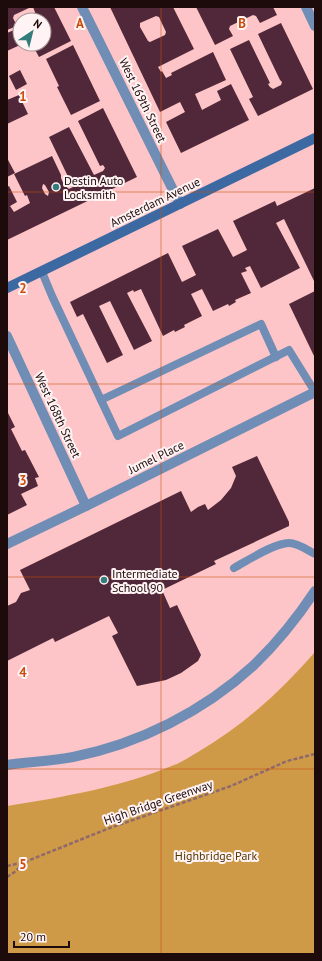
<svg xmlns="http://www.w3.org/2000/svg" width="322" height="961" font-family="'PT Sans',sans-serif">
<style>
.green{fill:#cf9a47}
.building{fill:#512839;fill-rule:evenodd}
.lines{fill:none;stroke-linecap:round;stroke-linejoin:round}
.path{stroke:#8f696b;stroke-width:2.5;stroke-dasharray:4 2;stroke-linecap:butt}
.lane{stroke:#708db5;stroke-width:8}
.street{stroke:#708db5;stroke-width:10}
.secondary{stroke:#3d69a2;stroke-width:10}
.grid{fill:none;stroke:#ca4d0c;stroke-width:1;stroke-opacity:0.55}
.poi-dot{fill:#337d7d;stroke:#fff3f3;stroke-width:1.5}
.labels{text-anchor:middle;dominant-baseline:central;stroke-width:4;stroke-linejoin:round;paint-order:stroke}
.street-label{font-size:12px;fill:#1d0b0c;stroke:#fff3f3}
.poi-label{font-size:12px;fill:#1d0b0c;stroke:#fff3f3;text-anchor:start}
.park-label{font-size:12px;fill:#533704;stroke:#fff3f3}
.grid-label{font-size:13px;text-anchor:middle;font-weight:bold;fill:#ca4d0c;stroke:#fff3f3;stroke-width:4;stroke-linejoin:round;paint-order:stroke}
</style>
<rect width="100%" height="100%" fill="#fdc5c7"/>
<path class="green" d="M 315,652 L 315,954 L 7,954 L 7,806 C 64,797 121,787 174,765 C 183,762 190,756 198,752 C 243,726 281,691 315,652 Z"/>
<g class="building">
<polygon points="7,7 31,7 14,15 13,18 17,26 7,30"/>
<polygon points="33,7 54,7 71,41 39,57 32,44 44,44 44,36 46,36 44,33 44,20 38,20"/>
<path d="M 110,7 L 173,7 L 194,49 L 158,67 L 161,72 L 162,71 L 166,78 L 172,75 L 171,73 L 213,52 L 226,80 L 195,94 L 202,110 L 221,100 L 217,91 L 231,84 L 249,120 L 181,153 L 166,122 L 185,112 L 180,102 L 160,112 ZM 156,16 L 159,17 L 166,32 L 165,35 L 150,42 L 148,41 L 140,27 L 140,23 Z"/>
<polygon points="196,7 273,7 277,15 260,23 256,16 253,15 230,26 229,29 233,36 215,45"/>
<polygon points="281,23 313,89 258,116 249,99 253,97 230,49 249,40 270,83 268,84 270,87 273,89 281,85 282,82 280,80 258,34"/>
<polygon points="20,24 20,45 7,51 7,33 14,30"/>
<polygon points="73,45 100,101 71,115 57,87 59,86 46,59"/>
<polygon points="20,70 27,84 16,90 9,76"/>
<polygon points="19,95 28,114 7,124 7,100"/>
<path d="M 103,108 L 137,177 L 7,240 L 7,187 L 9,186 L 17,202 L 10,206 L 14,212 L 30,203 L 27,195 L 25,196 L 14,174 L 52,156 L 61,175 L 61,178 L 64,185 L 69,189 L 73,187 L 49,137 L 69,127 L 94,175 L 103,171 L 105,168 L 103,165 L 100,166 L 78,121 ZM 43,184 L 45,185 L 49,192 L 48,196 L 45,194 L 42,188 Z"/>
<polygon points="7,158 15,173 7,177"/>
<polygon points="315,188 315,283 284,219 276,223 300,268 261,288 250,266 245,268 247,271 241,273 251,293 235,300 236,302 229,306 228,304 213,311 202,289 191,294 202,316 184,325 185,327 175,332 174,330 163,336 141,289 134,292 133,290 127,293 152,341 134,350 110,301 99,306 123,355 107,363 83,314 77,317 70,302 168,253 182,282 196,275 182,246 218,229 233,257 247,250 233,221 275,201 277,206"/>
<polygon points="315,291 315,358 289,304"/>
<polygon points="7,411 15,427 11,429 22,451 25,450 39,477 35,478 38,486 21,494 27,505 7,515"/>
<polygon points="257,456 289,522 289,526 214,561 216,564 162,590 170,608 177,605 201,655 198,661 181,673 166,680 137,686 112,636 118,633 109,616 55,642 53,638 7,661 7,606 16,602 21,593 30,590 20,570 181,491 191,512 198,507 205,504 208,510 221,500 231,488 236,476 232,467"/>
</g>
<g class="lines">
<g class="path">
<polyline points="7,866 25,862 107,829 231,786 287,761 315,754"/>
<polyline points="7,877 16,871 24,862"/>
</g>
<g class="lane">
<polyline points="42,272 52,296 118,436 289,350 315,392"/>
<polyline points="101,400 261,324 276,357"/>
<path d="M 234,568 C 247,561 274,543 289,543 C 298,543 307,550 315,554"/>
</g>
<g class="street">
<polyline points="82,7 180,204"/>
<polyline points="306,7 315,26"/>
<polyline points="7,336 86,506"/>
<polyline points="7,544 86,506 315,392"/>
<path d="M 7,765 C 29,762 52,761 73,757 C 139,744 204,711 253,666 C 276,644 297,618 315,591"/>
</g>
<polyline class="secondary" points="7,288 315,138"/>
</g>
<path class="grid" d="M 161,7 L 161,954M 7,192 L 315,192M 7,384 L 315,384M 7,577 L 315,577M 7,769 L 315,769"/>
<g class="poi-dot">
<circle cx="56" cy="187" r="4"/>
<circle cx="104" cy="580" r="4"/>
</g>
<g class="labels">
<g class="street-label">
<text transform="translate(143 100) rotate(64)">West 169th Street</text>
<text transform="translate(155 202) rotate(-26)">Amsterdam Avenue</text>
<text transform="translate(58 415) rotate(65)">West 168th Street</text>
<text transform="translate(156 457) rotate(-26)">Jumel Place</text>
<text transform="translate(158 802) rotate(-19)">High Bridge Greenway</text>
</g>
<g class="poi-label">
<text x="64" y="180">Destin Auto<tspan x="64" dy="14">Locksmith</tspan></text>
<text x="112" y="573">Intermediate<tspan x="112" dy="14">School 90</tspan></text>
</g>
<g class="park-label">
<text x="216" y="855">Highbridge Park</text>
</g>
</g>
<g class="grid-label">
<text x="80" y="28">A</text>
<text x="242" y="28">B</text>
<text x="23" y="101">1</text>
<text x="23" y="293">2</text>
<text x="23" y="485">3</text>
<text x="23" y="677">4</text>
<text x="23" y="869">5</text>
</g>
<rect width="322" height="961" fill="none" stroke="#1d0b0c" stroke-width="16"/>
<g transform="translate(32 32) rotate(35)"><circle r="19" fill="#fff3f3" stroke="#a59697"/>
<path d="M0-3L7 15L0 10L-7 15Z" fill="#337d7d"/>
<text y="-6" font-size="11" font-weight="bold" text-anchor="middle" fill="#1d0b0c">N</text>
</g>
<path d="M14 941v6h55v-6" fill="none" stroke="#1d0b0c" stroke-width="2"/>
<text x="20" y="941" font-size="12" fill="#1d0b0c" stroke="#fff3f3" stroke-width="3" paint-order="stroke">20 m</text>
</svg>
